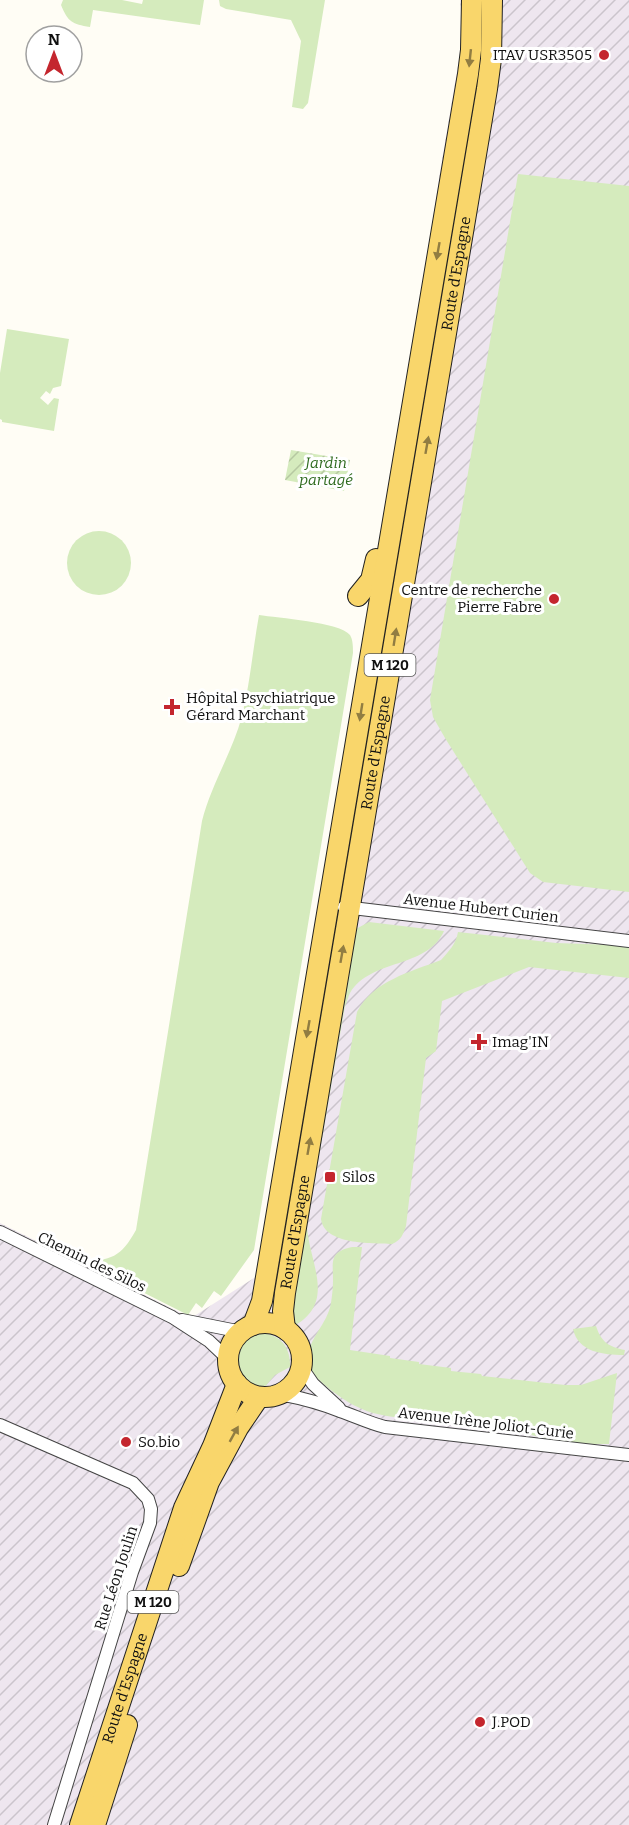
<svg xmlns="http://www.w3.org/2000/svg" width="629" height="1825" font-family="Bitter,serif">
<style>
.industrial{fill:url(#industrial-furrows)}
.grass{fill:#d5ebbd}
.garden{fill:url(#garden-furrows)}
.lines{fill:none;stroke-linecap:round;stroke-linejoin:round}
.street-casing{stroke:#444;stroke-width:14}
.primary-casing{stroke:#222;stroke-width:22}
.street{stroke:#fff;stroke-width:12}
.primary{stroke:#f9d66b;stroke-width:20}
.oneway{fill:#917d42}
.poi-dot{fill:#c4262e;stroke:#fff;stroke-width:2}
.labels{text-anchor:middle;dominant-baseline:central;stroke-width:6;stroke-linejoin:round;paint-order:stroke}
.shield{fill:#fff;stroke:#585858;stroke-width:1.5}
.shield-label{font-size:14px;font-weight:bold;fill:#111}
.poi-label{font-size:15px;fill:#111;stroke:#fff;text-anchor:start}
.street-label{font-size:15px;fill:#111;stroke:#fff}
.park-label{font-size:15px;font-style:italic;fill:#2f6b1f;stroke:#fff}
</style>
<defs>
<pattern id="industrial-furrows" width="10" height="10" patternUnits="userSpaceOnUse" patternTransform="scale(1.5)"><rect width="10" height="10" fill="#eee6ef"/><path d="M-1 1l2-2M0 10L10 0M9 11l2-2" fill="none" stroke="#cbc4cc"/></pattern>
<pattern id="garden-furrows" width="10" height="10" patternUnits="userSpaceOnUse" patternTransform="scale(1.5)"><rect width="10" height="10" fill="#d5ebbd"/><path d="M-1 1l2-2M0 10L10 0M9 11l2-2" fill="none" stroke="#b6c8a1"/></pattern>
</defs>
<rect width="100%" height="100%" fill="#fffdf5"/>
<polygon class="industrial" points="460,0 629,0 629,1825 0,1825 0,1223 191,1318 257,1276 405,411 440,172 463,36"/>
<g class="grass">
<path d="M 63,0 L 122,0 L 142,4 L 143,0 L 204,0 L 200,25 L 93,10 L 90,27 C 72,24 68,22 61,5 Z"/>
<polygon points="219,0 325,0 308,103 303,109 292,107 301,41 291,20 226,9 220,6"/>
<polygon points="518,174 629,186 629,892 543,882 530,873 445,738 433,717 430,700"/>
<polygon points="7,329 69,339 61,386 53,388 50,394 46,391 40,398 48,405 54,398 59,399 54,431 2,422 2,420 0,419 0,373"/>
<circle cx="99" cy="563" r="32"/>
<path d="M 259,615 C 277,618 340,622 350,635 C 353,640 353,647 353,653 L 254,1250 L 221,1296 L 214,1291 L 202,1308 L 196,1303 L 188,1315 L 81,1261 C 111,1261 121,1257 136,1230 L 202,821 C 211,785 232,753 242,716 C 250,684 253,648 259,615 Z"/>
<path d="M 369,922 L 444,931 C 427,969 371,958 350,993 C 348,997 347,1002 345,1006 L 307,1226 C 309,1263 337,1302 294,1326 L 290,1314 L 354,930 Z"/>
<path d="M 458,932 L 556,943 L 614,945 L 629,947 L 629,978 L 529,967 L 442,1001 L 436,1051 L 426,1058 L 406,1226 C 403,1235 401,1240 392,1244 C 372,1243 324,1245 321,1219 L 357,1012 C 373,981 410,972 441,960 C 449,951 456,944 458,932 Z"/>
<path d="M 352,1247 L 362,1247 L 350,1350 L 390,1356 L 390,1358 L 419,1362 L 419,1364 L 451,1368 L 451,1371 L 481,1374 L 482,1376 L 565,1385 L 581,1385 L 617,1373 L 609,1444 C 590,1444 572,1444 554,1440 C 536,1437 519,1431 500,1429 C 473,1425 446,1423 419,1420 C 404,1418 388,1417 373,1413 C 356,1408 340,1398 326,1386 C 319,1380 312,1375 309,1366 C 303,1342 327,1327 331,1303 C 332,1296 333,1288 333,1281 C 333,1261 329,1252 352,1247 Z"/>
<path d="M 596,1326 C 601,1342 609,1347 625,1350 L 624,1355 C 603,1355 578,1352 573,1329 Z"/>
<path d="M 258,1333 C 279,1333 291,1346 290,1367 L 275,1375 L 263,1389 C 228,1383 225,1344 258,1333 Z"/>
</g>
<polygon class="garden" points="291,450 350,460 344,491 285,480"/>
<g class="lines">
<defs>
<g id="street">
<polyline points="344,907 629,941"/>
<polyline points="0,1232 172,1317 209,1341 228,1359"/>
<polyline points="182,1320 242,1332"/>
<polyline points="302,1368 313,1384 339,1408"/>
<path d="M 280,1394 C 301,1398 321,1403 340,1411 C 355,1416 369,1423 385,1427 L 629,1455"/>
<polyline points="0,1425 133,1483 148,1499 151,1509 150,1523 132,1572 54,1825"/>
</g>
<g id="primary">
<polyline points="358,596 371,580 376,559"/>
<circle cx="265" cy="1360" r="37"/>
<polyline points="253,1325 262,1301 468,74 471,50 472,0"/>
<path id="s1" d="M 285,1329 L 283,1311 L 285,1293 L 487,89 L 491,59 L 492,0"/>
<polyline points="179,1566 209,1482 238,1428 259,1397"/>
<path id="s2" d="M 80,1825 L 184,1508 L 213,1446 L 237,1384"/>
<polyline points="95,1825 127,1725"/>
</g>
</defs>
<use href="#street" class="street-casing"/>
<use href="#primary" class="primary-casing"/>
<use href="#street" class="street"/>
<use href="#primary" class="primary"/>
</g>
<defs><path id="oneway-solid" d="M-6-.8H1V-3.2L6.5 0L1 3.2V.8H-6Z" transform="scale(1.5)"/></defs>
<g class="oneway">
<use href="#oneway-solid" transform="translate(470 58) rotate(96)"/>
<use href="#oneway-solid" transform="translate(438 251) rotate(100)"/>
<use href="#oneway-solid" transform="translate(427 445) rotate(-80)"/>
<use href="#oneway-solid" transform="translate(395 637) rotate(-81)"/>
<use href="#oneway-solid" transform="translate(361 712) rotate(99)"/>
<use href="#oneway-solid" transform="translate(342 954) rotate(-80)"/>
<use href="#oneway-solid" transform="translate(308 1029) rotate(100)"/>
<use href="#oneway-solid" transform="translate(309 1146) rotate(-80)"/>
<use href="#oneway-solid" transform="translate(234 1434) rotate(-61)"/>
</g>
<g class="poi-dot">
<circle cx="604" cy="55" r="6"/>
<circle cx="554" cy="599" r="6"/>
<path d="M169 698h6v6h6v6h-6v6h-6v-6h-6v-6h6z"/>
<path d="M476 1033h6v6h6v6h-6v6h-6v-6h-6v-6h6z"/>
<rect x="324" y="1171" width="12" height="12" rx="3"/>
<circle cx="126" cy="1442" r="6"/>
<circle cx="480" cy="1722" r="6"/>
</g>
<g class="labels">
<g class="shield">
<rect x="364.5" y="654" width="51" height="22" rx="4.5"/>
<rect x="127.5" y="1591" width="51" height="22" rx="4.5"/>
</g>
<g class="shield-label">
<text x="390" y="665">M 120</text>
<text x="153" y="1602">M 120</text>
</g>
<g class="poi-label">
<text x="592" y="55" text-anchor="end">ITAV USR3505</text>
<text x="542" y="590" text-anchor="end">Centre de recherche<tspan x="542" dy="17">Pierre Fabre</tspan></text>
<text x="186" y="698">Hôpital Psychiatrique<tspan x="186" dy="17">Gérard Marchant</tspan></text>
<text x="492" y="1042">Imag'IN</text>
<text x="342" y="1177">Silos</text>
<text x="138" y="1442">So.bio</text>
<text x="492" y="1722">J.POD</text>
</g>
<g class="street-label">
<text stroke="none"><textPath href="#s1" startOffset="1070">Route d'Espagne</textPath></text>
<text stroke="none"><textPath href="#s1" startOffset="584">Route d'Espagne</textPath></text>
<text transform="translate(481 908) rotate(7)">Avenue Hubert Curien</text>
<text stroke="none"><textPath href="#s1" startOffset="98">Route d'Espagne</textPath></text>
<text transform="translate(92 1262) rotate(26)">Chemin des Silos</text>
<text transform="translate(486 1423) rotate(7)">Avenue Irène Joliot-Curie</text>
<text transform="translate(116 1578) rotate(-72)">Rue Léon Joulin</text>
<text stroke="none"><textPath href="#s2" startOffset="144">Route d'Espagne</textPath></text>
</g>
<g class="park-label">
<text x="326" y="463">Jardin<tspan x="326" dy="17">partagé</tspan></text>
</g>
</g>
<g transform="translate(54 54)"><circle r="28" fill="#ffffff" stroke="#a0a0a0" stroke-width="1.5"/>
<path d="M0-4.5L10 22L0 15L-10 22Z" fill="#c4262e"/>
<text y="-9" font-size="16" font-weight="bold" text-anchor="middle" fill="#111111">N</text>
</g>
</svg>
